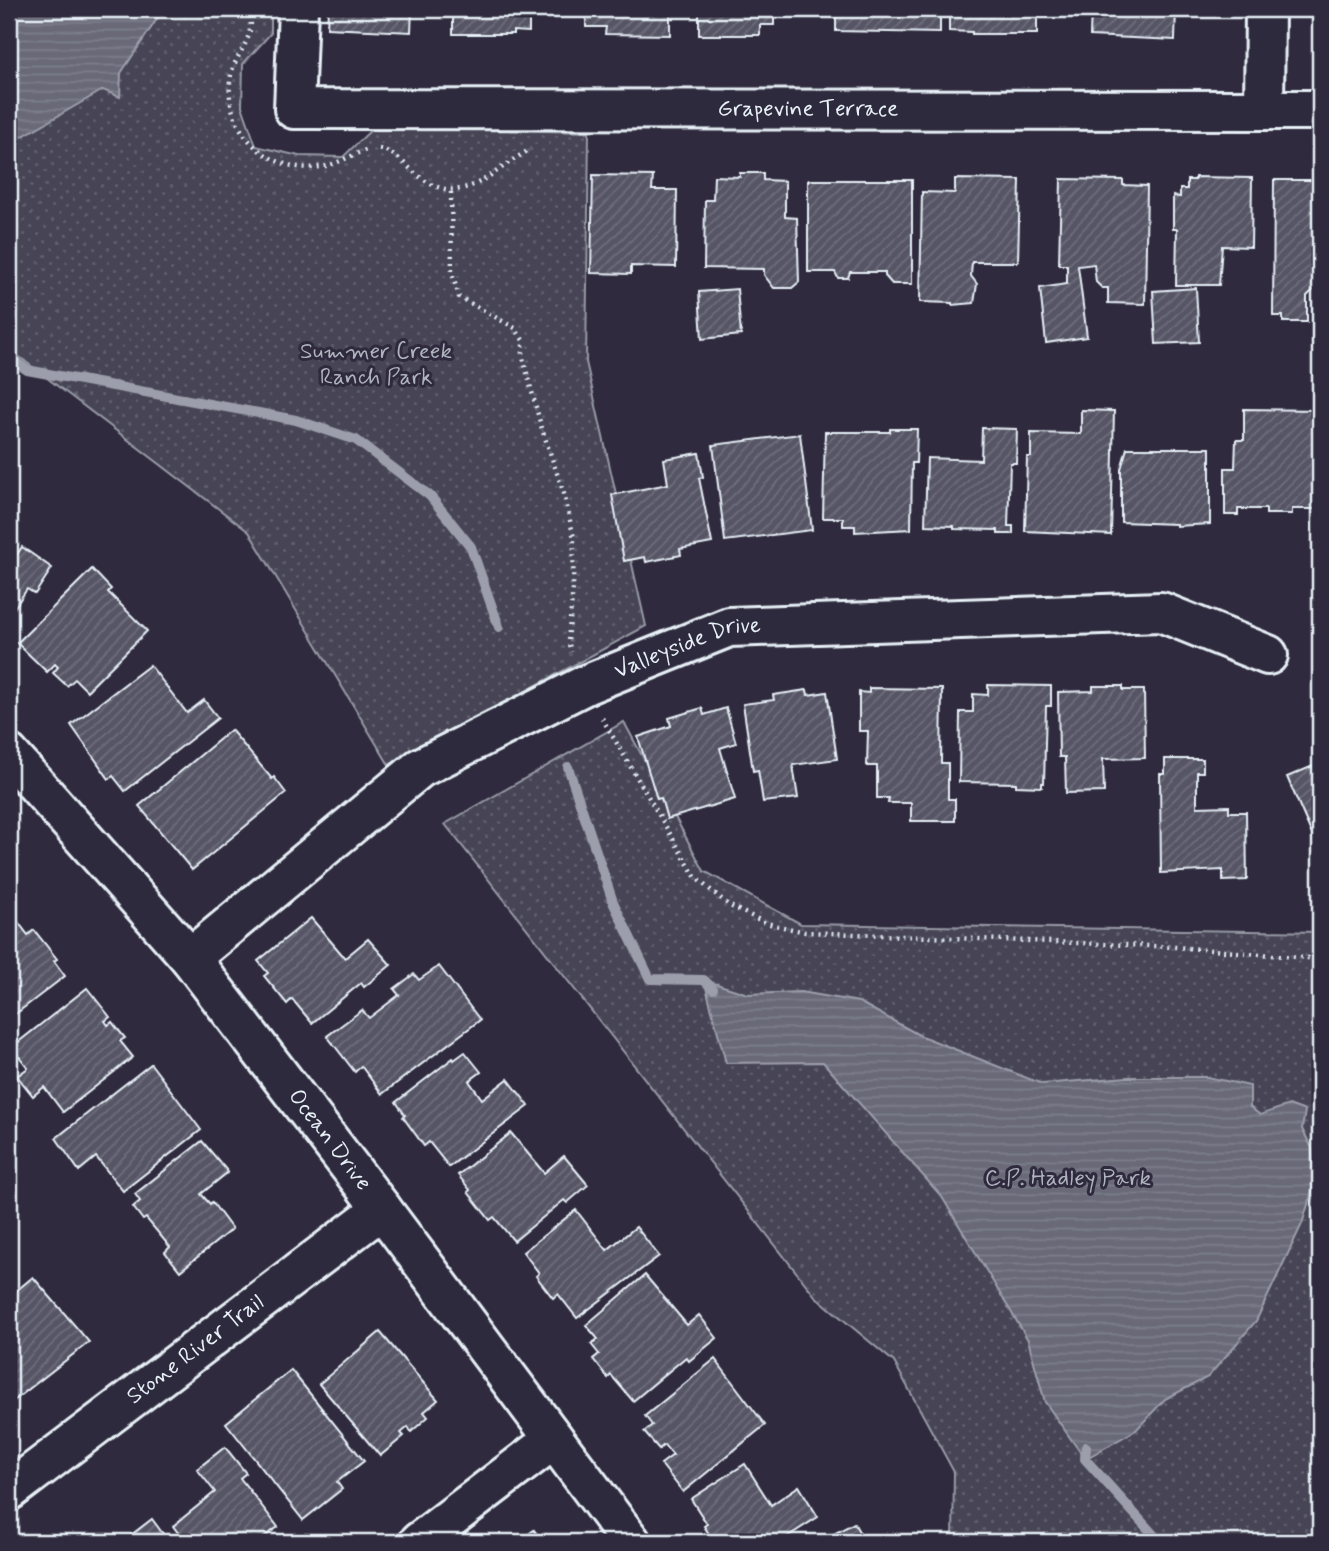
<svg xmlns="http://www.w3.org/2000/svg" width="1329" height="1551" font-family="Mynerve,sans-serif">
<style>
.green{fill:url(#green-dots);stroke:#979aa6;stroke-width:2}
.water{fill:url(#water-rules);stroke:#9c9fab;stroke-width:2}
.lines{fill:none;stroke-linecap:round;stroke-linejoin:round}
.stream{stroke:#9c9fab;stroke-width:10}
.building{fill:url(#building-hatch);stroke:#e8f1f8;stroke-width:2}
.street-casing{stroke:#e8f1f8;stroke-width:44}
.path{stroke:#e8f1f8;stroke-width:4.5;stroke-dasharray:2 5;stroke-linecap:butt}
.street{stroke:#2f2a3d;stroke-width:38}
.labels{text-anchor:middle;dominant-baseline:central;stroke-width:6;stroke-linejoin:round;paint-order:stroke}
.street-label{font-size:23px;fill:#e8f1f8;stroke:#2f2a3d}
.park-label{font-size:23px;fill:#afb4bf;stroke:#2f2a3d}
</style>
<defs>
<pattern id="green-dots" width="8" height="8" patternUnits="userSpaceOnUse" patternTransform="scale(1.75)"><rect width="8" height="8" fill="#464455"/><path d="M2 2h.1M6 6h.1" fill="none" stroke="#615f6e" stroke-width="1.8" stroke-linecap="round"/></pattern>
<pattern id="water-rules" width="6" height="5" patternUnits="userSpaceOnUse" patternTransform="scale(1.75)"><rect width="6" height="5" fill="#696978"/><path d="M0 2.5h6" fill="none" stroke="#7e7f8c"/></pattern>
<pattern id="building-hatch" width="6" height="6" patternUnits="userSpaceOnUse" patternTransform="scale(1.75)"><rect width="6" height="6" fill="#575565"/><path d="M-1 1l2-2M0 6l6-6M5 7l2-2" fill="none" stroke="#6f6e7c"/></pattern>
</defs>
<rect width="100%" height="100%" fill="#2f2a3d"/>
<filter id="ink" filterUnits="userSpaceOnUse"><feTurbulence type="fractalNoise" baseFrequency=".0143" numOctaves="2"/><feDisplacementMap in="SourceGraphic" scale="14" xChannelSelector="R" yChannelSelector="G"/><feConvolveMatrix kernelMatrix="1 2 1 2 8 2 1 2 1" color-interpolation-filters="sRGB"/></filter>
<g filter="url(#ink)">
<g class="green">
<polygon points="9,9 271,9 271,33 243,64 242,106 256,146 299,156 343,157 374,127 589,132 586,362 646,626 389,765 249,532 9,349"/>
<polygon points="624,722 704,871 801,924 1320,932 1320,1542 953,1542 954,1472 894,1362 815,1296 445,824"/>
</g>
<g class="water">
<polygon points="9,9 158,9 159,16 121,73 120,97 103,90 9,144"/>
<polygon points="704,980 748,994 801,992 859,1002 919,1035 1042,1084 1127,1077 1207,1077 1250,1086 1250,1107 1260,1115 1289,1105 1305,1111 1302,1129 1312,1148 1315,1182 1302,1224 1256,1321 1208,1377 1165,1399 1136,1430 1085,1459 1045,1402 1028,1340 942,1197 823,1062 726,1063"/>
</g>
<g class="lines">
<g class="stream">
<polyline points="9,357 27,370 296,420 356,440 430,496 471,547 499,627"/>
<polyline points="568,767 613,902 650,979 704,980 713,989"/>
<polyline points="1086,1447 1085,1459 1160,1542"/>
</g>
</g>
<g class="building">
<polygon points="328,9 412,9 411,32 327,28"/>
<polygon points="453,9 536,9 536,14 529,14 529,32 513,31 513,34 453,34"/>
<polygon points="586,9 670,9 670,35 605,34 606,27 586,27"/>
<polygon points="699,9 782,9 782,16 774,16 774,25 760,25 760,35 699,35"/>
<polygon points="836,9 940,9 940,33 836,31"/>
<polygon points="949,9 1037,9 1037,34 972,34 972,32 949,31"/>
<polygon points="1091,9 1176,9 1175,40 1090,36"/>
<polygon points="740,173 763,173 763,180 785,181 785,217 797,218 799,282 792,288 774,288 764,275 764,269 704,268 705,200 713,200 714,176 740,177"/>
<polygon points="593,175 653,176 652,190 677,190 676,267 631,266 631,274 591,273"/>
<polygon points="1195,177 1252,178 1251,247 1222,246 1219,285 1176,285 1177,229 1173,229 1173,196 1180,197 1180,189 1187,189 1187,180 1195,180"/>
<polygon points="955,179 1020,180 1018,262 972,262 971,276 977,284 974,303 952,305 952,303 920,302 922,192 955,193"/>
<polygon points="1061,179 1123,180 1123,185 1147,186 1145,304 1108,303 1108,288 1102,288 1096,282 1094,264 1078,266 1087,337 1046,343 1040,288 1067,284 1067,265 1059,265"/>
<polygon points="808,180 912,180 912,284 892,284 885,276 885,272 850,272 848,278 838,278 835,272 808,272"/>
<polygon points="1274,180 1320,180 1320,284 1307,296 1307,322 1283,322 1283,316 1273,316"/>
<polygon points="1196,288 1199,342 1156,344 1153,291"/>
<polygon points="737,289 741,335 702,339 699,292"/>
<polygon points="1244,409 1320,410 1320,509 1292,509 1292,514 1266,514 1266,509 1238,509 1238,515 1225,515 1225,468 1235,468 1236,440 1244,440"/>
<polygon points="1081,410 1114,411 1111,535 1025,531 1027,457 1031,457 1031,433 1081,434"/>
<polygon points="982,428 1017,429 1016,463 1010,463 1008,526 1013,526 1013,534 998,534 998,530 954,529 954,526 925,525 927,458 981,460"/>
<polygon points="890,429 917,429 916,463 912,463 911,529 855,532 855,526 843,526 843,518 823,518 825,432 890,432"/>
<polygon points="800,434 812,530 725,541 713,445"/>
<polygon points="1127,448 1210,448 1210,524 1176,526 1176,524 1121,522 1121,469"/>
<polygon points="699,453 703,477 699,478 712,543 680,549 681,555 646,562 645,557 624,561 612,495 668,484 664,459"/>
<polygon points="22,547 52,568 35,594 27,589 9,616 9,566"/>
<polygon points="92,569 111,589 108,592 147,631 87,691 75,679 67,686 53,673 58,667 55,664 47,672 17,643"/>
<polygon points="150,665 187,713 204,700 218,718 125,791 113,776 109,779 71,725"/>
<polygon points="988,685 1051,686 1051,706 1046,706 1044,783 1042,783 1042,787 1016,786 1016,783 959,782 960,712 973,712 973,694 988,695"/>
<polygon points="1093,686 1123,686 1123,690 1144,690 1145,758 1103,759 1104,792 1066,793 1065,757 1059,757 1058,692 1093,691"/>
<polygon points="869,688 942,689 941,763 948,763 948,799 955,799 955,821 911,821 911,803 888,803 889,798 877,798 877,766 867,766 868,731 859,731 859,692 869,693"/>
<polygon points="807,690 808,695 827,692 837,759 793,765 798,798 763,802 758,770 753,771 743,704 774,700 773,695"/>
<polygon points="702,708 704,715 726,708 736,743 720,748 735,799 667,819 661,798 657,799 638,737 671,726 669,718"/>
<polygon points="231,730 272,779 274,777 286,793 192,870 139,806"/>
<polygon points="1165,759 1203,759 1203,772 1197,772 1197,807 1229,806 1229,812 1246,812 1247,880 1223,881 1223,870 1161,873 1160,774 1165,774"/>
<polygon points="1320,763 1320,853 1287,777"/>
<polygon points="9,886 16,894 9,900"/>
<polygon points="9,910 28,935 34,930 57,959 54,961 65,976 13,1016 9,1012"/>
<polygon points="311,918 345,958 368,939 391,965 364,987 361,983 312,1023 292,999 287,1004 264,976 268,973 258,961"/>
<polygon points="439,966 480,1020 382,1094 361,1066 355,1072 327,1036 362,1010 369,1018 399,995 394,989 414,974 419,980"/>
<polygon points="87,988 110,1017 105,1021 108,1025 112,1022 125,1038 120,1041 133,1057 63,1112 44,1087 33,1096 17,1076 28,1068 12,1047"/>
<polygon points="465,1052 481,1072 469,1081 482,1099 508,1079 529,1106 449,1167 429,1142 424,1146 403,1117 405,1115 396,1102 453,1058 454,1060"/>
<polygon points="151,1064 201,1130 123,1191 96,1157 79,1171 56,1138"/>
<polygon points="511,1133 544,1173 564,1156 588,1185 567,1203 564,1200 514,1241 494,1217 490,1220 468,1192 470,1190 458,1175"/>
<polygon points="202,1141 228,1172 201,1194 210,1204 212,1202 232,1229 180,1271 165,1252 170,1247 146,1218 143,1220 133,1207 140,1201 135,1194"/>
<polygon points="576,1210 607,1250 636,1227 659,1256 577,1318 558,1294 553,1298 536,1276 539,1273 523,1252"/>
<polygon points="645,1275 687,1325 699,1315 717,1338 689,1361 686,1357 633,1401 611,1375 608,1378 593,1359 599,1354 591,1344 598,1339 586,1325"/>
<polygon points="33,1277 89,1342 11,1403 9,1400 9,1297"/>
<polygon points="380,1332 438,1400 424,1412 428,1417 411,1432 408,1427 401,1433 404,1436 380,1456 319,1384"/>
<polygon points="715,1359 765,1425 683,1492 661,1464 673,1455 664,1445 659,1449 644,1432 652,1425 645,1416"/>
<polygon points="291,1370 364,1461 337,1482 342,1489 303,1520 226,1423"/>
<polygon points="225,1447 246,1473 240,1478 278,1527 257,1542 185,1542 173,1526 215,1492 197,1469"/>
<polygon points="745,1464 771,1505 799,1486 818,1517 779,1542 714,1542 704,1526 707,1524 691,1499"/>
<polygon points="152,1519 169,1542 122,1542"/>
<polygon points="854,1523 865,1542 819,1542"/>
<polygon points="534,1530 543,1542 518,1542"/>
</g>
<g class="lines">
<defs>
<g id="street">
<path id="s1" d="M 298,9 L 294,109 L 1320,110"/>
<polyline points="1264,109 1265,9"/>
<path id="s2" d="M 9,754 L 190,958 L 382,1209 L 631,1542"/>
<path id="s3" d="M 190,958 L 420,768 L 585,685 L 729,627 L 1161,612 L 1268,655"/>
<path id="s4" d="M 9,1491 L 382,1209"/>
<polyline points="419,1542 554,1439"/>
</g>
</defs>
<use href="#street" class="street-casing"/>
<g class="path">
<path d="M 249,9 C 250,15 252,24 250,30 C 247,46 234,59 231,75 C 221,128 267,174 320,167 C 338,165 353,153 370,149"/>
<path d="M 379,149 C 393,151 405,164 415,173 C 461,213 490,171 531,149"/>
<polyline points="451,192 452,273 459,297 515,328 523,340 523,358 541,426 564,494 574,538 573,588 568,641 571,652"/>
<polyline points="602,718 696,878 730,906 766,923 805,932 1176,947 1320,959"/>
<polyline points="987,1542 995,1538 1011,1539 1014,1542"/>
</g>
<use href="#street" class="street"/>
</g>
</g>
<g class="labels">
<g class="street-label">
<text stroke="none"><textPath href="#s1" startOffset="614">Grapevine Terrace</textPath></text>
<text stroke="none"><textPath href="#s3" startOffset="593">Valleyside Drive</textPath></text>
<text stroke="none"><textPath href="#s2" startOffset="502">Ocean Drive</textPath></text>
<text stroke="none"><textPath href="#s4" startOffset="234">Stone River Trail</textPath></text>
</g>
<g class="park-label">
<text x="376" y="352">Summer Creek<tspan x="376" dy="26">Ranch Park</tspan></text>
<text x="1068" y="1179">C.P. Hadley Park</text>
</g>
</g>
<rect width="1329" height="1551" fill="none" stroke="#2f2a3d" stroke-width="35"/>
<rect x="18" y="18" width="1294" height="1516" fill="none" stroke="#e8f1f8" stroke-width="2.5" filter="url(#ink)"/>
</svg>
